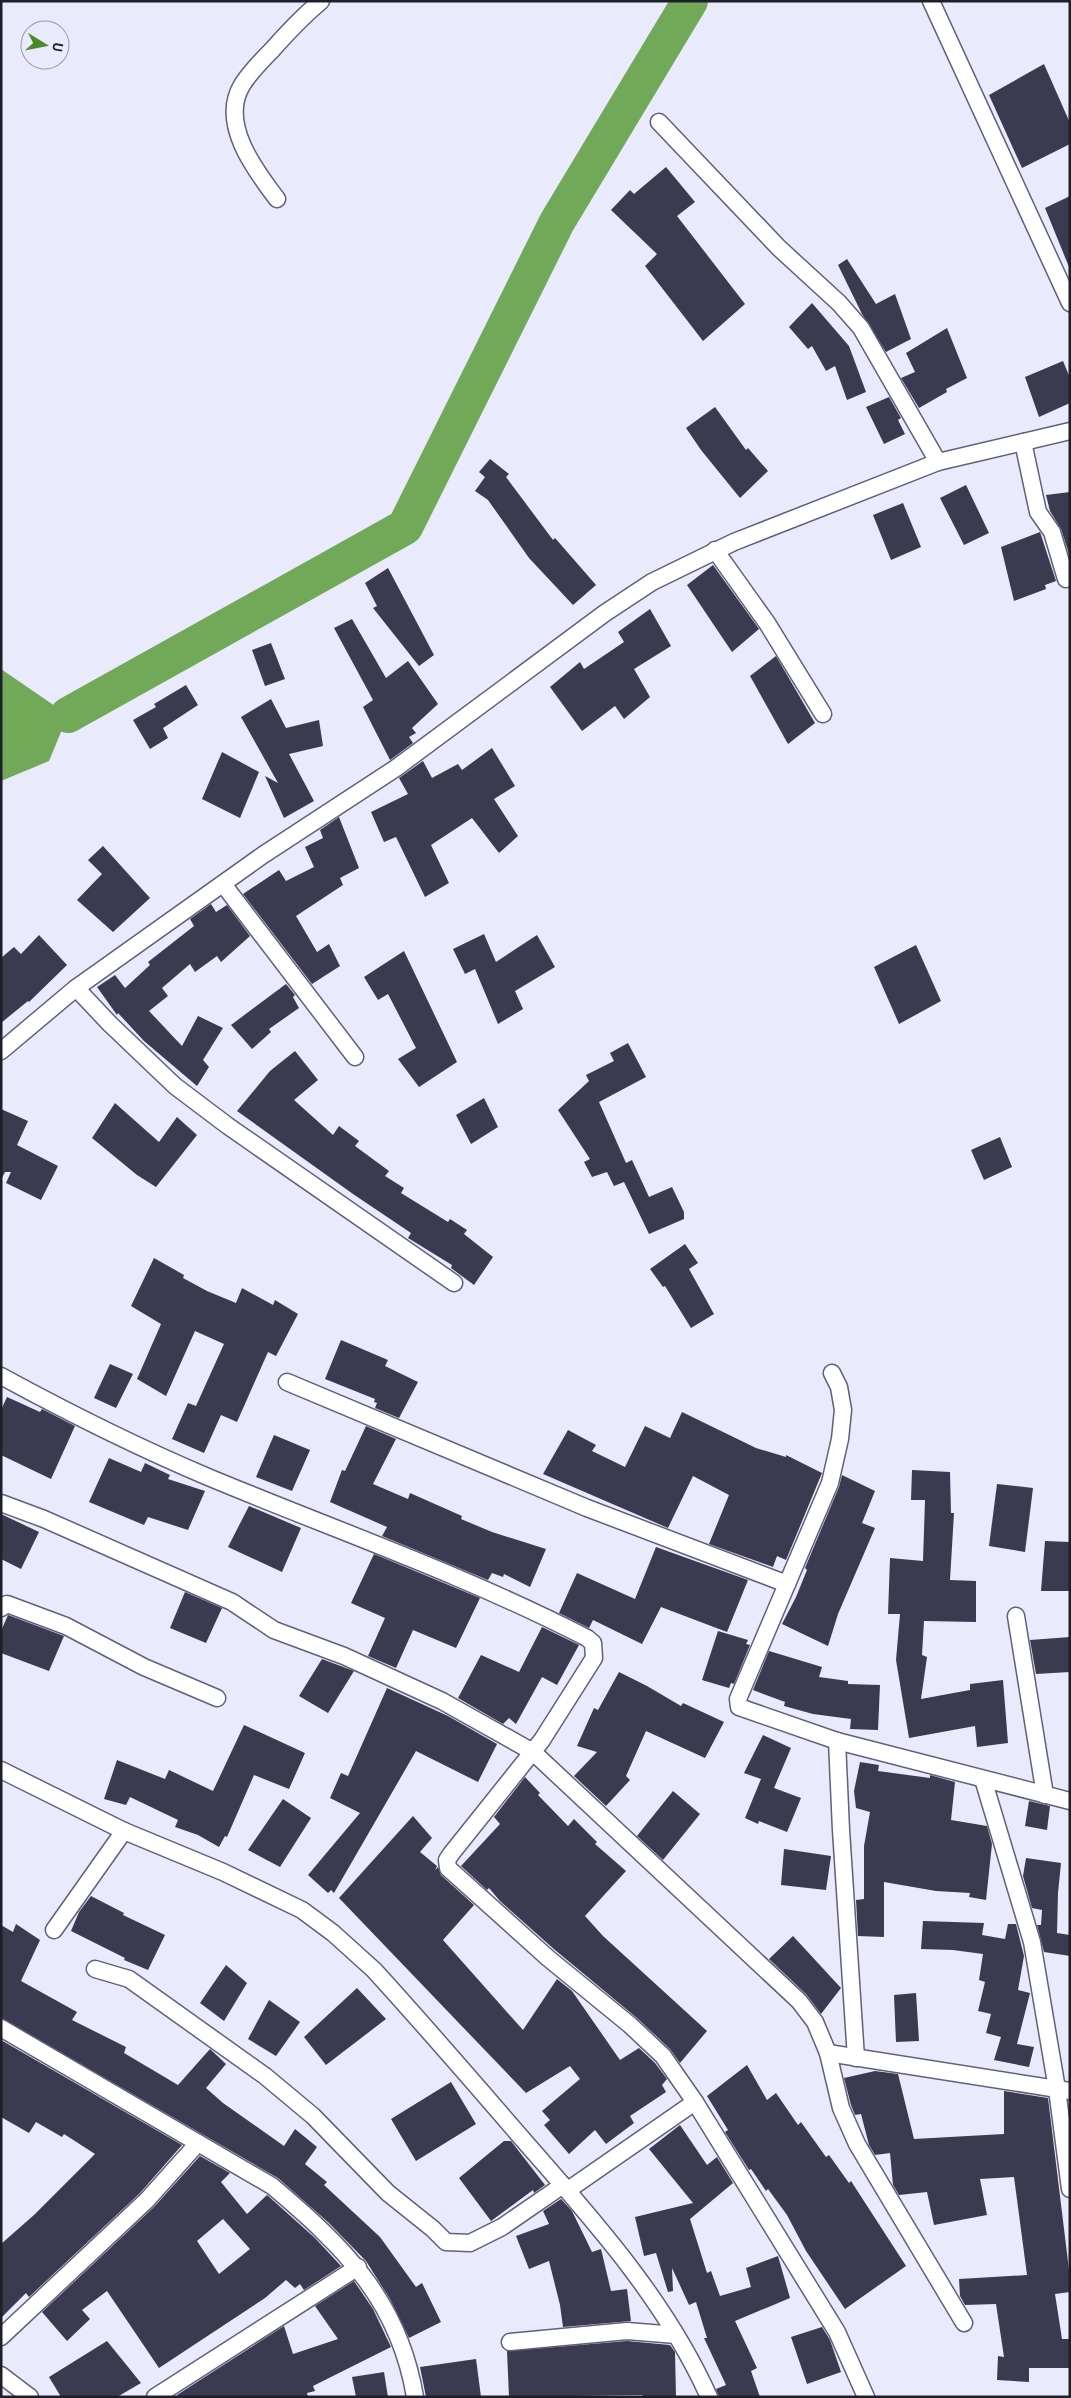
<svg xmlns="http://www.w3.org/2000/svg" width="1071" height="2398" font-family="'PT Sans',sans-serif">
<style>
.water{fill:#72a959}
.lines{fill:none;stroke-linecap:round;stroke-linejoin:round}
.river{stroke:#72a959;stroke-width:36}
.building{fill:#3a3a51;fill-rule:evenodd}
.minor-casing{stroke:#61607a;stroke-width:19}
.minor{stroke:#fff;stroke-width:16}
</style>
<rect width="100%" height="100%" fill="#e9eafb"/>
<polygon class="water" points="1,669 68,715 49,761 1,781"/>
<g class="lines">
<polyline class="river" points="68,715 405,527 557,222 690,1"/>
</g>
<g class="building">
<polygon points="1044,64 1070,123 1070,144 1022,168 989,95"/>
<polygon points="666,167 695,202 677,216 745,304 703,341 645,266 657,254 611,210 630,190 634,194"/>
<polygon points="1070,196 1070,267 1069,267 1045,208"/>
<polygon points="847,259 876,304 895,294 911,339 886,352 862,314 838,265"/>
<polygon points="812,303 849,346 866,392 847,400 835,366 826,371 812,346 808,349 789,327"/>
<polygon points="947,328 967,378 946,389 947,392 919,408 901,378 915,372 906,353"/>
<polygon points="1063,361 1070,378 1070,403 1039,417 1025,377"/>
<polygon points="889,397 901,418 898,420 905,434 884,444 866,407"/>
<polygon points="715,407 746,450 748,448 768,471 740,498 701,450 686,428"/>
<polygon points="490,459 509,474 506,477 553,540 555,538 596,585 573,605 529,558 488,500 475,491 485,477 479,472"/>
<polygon points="966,485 989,533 964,545 940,498"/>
<polygon points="1070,492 1070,557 1061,529 1050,511 1046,495"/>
<polygon points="903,503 921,547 891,560 873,515"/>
<polygon points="1040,532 1056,581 1045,585 1046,589 1014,601 1001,547"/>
<polygon points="713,565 759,629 732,652 687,585"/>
<polygon points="388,568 434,655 419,666 373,608 377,606 365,583"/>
<polygon points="650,609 671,646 634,669 650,697 624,719 615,706 582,731 550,687 580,662 584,669 624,642 618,632"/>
<polygon points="352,619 386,678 408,661 438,704 412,728 416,733 409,737 413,743 390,760 363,707 373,700 334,628"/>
<polygon points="271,643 285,679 265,686 252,650"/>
<polygon points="776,656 815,723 788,744 750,676"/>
<polygon points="186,685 198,705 163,728 168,738 150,749 133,720 156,707 154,704"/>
<polygon points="271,699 286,728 319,720 323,746 289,754 314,801 284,818 265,776 278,783 241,717"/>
<polygon points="492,748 515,786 494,799 518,836 499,853 472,818 431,845 449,883 425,897 396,837 384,842 371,812 408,794 399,778 423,761 432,778 458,764 462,770"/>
<polygon points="222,752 259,772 240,818 202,799"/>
<polygon points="339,817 359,868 340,878 343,885 296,916 317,952 329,944 340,966 312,984 243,894 279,870 286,881 314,867 305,847 323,838 320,830"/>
<polygon points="103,846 150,898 113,932 77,900 102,874 88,860"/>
<polygon points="211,904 216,912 227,905 250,936 221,962 217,956 195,972 190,964 162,988 168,996 149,1011 182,1046 198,1016 223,1028 203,1060 209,1067 197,1086 144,1041 118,1013 117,1015 97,987 115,975 125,988 150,965 148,962 194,926 190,919"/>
<polygon points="484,934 496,962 537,935 555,967 515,991 523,1009 498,1024 475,969 465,974 453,949"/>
<polygon points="39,935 67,965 29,1002 28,1001 1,1023 1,958 14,947 21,954"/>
<polygon points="916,945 941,1001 899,1024 874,967"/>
<polygon points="404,951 457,1062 419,1087 398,1059 416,1048 388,994 378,1000 364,977"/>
<polygon points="286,984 295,995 293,997 299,1008 269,1029 271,1032 252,1049 231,1025"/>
<polygon points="628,1043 646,1077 599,1102 626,1163 632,1160 649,1197 672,1187 684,1212 684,1219 649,1234 624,1182 614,1186 607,1172 592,1177 584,1162 590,1159 558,1110 589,1081 586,1075 614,1061 610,1053"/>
<polygon points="295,1051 318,1080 294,1100 333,1135 339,1126 359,1141 355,1146 389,1171 385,1176 404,1188 401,1193 448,1222 450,1219 467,1230 464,1234 493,1257 474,1285 451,1268 452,1265 408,1238 411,1233 353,1194 237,1111 270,1071"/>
<polygon points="484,1098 498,1127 471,1144 456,1115"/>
<polygon points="115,1103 159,1142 177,1117 197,1135 156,1187 137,1175 92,1138"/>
<polygon points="1,1109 28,1121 17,1145 58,1166 41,1200 6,1183 11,1172 5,1172 1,1180"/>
<polygon points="1000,1137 1012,1167 984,1180 971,1150"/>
<polygon points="685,1244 698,1263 689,1269 714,1314 691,1328 665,1286 663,1287 650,1269"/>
<polygon points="154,1258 184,1275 183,1278 207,1291 236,1303 242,1288 273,1305 275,1300 298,1314 276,1356 268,1352 237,1422 221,1415 204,1453 172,1439 188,1403 196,1406 224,1344 195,1331 166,1396 137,1379 161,1324 131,1306"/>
<polygon points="341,1340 388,1360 385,1366 418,1382 399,1418 375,1408 377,1403 374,1402 375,1399 325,1379"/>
<polygon points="110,1364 133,1374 116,1408 94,1398"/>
<polygon points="7,1397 40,1412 42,1409 75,1426 51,1479 1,1455 1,1410"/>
<polygon points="682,1412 756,1448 786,1457 786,1455 822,1473 786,1560 777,1556 773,1567 709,1544 729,1495 693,1476 668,1528 543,1474 568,1430 596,1445 592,1451 625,1467 645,1426 670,1438"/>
<polygon points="366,1426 396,1439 373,1484 408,1499 410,1493 462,1516 461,1519 492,1532 546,1549 530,1587 504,1574 503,1577 492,1573 488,1580 382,1536 387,1527 330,1502 342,1470 345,1471"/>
<polygon points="274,1435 310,1450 292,1491 256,1477"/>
<polygon points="109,1458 141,1472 145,1463 170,1475 168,1479 205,1491 188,1530 148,1517 144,1525 89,1502"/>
<polygon points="912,1470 950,1472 951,1513 954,1513 950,1580 976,1581 976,1622 924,1621 922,1655 927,1657 921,1699 970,1690 970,1684 1003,1680 1008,1743 977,1747 975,1726 909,1738 896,1660 900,1614 888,1614 890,1558 923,1561 925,1500 911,1500"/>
<polygon points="842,1475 875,1491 862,1523 875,1528 838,1614 828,1646 782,1624 796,1597 807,1570 805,1568 839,1487"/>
<polygon points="997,1484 1033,1488 1025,1552 989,1546"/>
<polygon points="249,1506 301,1528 282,1572 228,1547"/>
<polygon points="1,1514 39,1532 21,1569 1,1559"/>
<polygon points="1045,1541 1070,1542 1070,1591 1041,1591"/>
<polygon points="656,1547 748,1580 727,1632 661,1607 642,1644 593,1620 589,1628 559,1613 577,1573 635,1599"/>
<polygon points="374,1554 480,1598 456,1648 413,1630 396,1668 368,1656 385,1618 351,1603"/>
<polygon points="185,1592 222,1608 206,1643 170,1628"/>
<polygon points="8,1615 64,1636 49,1671 1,1653 1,1631"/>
<polygon points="542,1627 579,1645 557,1685 542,1677 516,1724 509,1718 503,1724 458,1698 481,1655 519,1672"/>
<polygon points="718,1631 748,1640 746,1644 750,1645 734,1684 731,1683 729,1688 702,1680"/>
<polygon points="1070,1637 1070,1672 1036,1674 1030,1640"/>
<polygon points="769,1651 822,1667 819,1677 848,1681 848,1684 880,1685 878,1730 850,1729 851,1719 813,1714 784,1706 785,1702 753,1690"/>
<polygon points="322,1659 354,1671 328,1713 299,1696"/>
<polygon points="619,1672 647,1686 681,1706 683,1703 724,1722 705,1758 646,1731 626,1776 630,1780 606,1806 574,1776 597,1752 577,1746 594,1708 598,1710"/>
<polygon points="387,1688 448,1716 497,1744 478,1782 416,1751 334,1893 331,1890 328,1893 308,1875 360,1813 330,1798 341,1773 348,1776"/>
<polygon points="244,1725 305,1753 289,1789 254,1775 227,1837 225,1836 219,1847 198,1835 175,1827 178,1820 130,1797 126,1805 104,1799 117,1760 165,1779 169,1770 213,1791"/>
<polygon points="763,1735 791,1748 774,1788 801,1798 787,1832 759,1821 758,1824 745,1818 761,1779 744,1773"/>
<polygon points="860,1762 879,1765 878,1771 930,1778 930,1775 955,1782 951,1820 987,1826 992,1844 986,1900 969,1897 970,1893 936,1891 884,1882 884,1937 858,1936 856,1900 864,1899 864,1846 870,1812 856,1808 854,1791"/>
<polygon points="525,1777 540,1793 538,1795 568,1826 574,1819 597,1842 595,1844 626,1871 585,1916 603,1936 707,2031 680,2063 670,2049 637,2018 555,1950 500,1901 489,1888 487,1890 461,1866 500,1824 494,1817"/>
<polygon points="673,1791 700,1814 663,1860 637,1836"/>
<polygon points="283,1799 311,1818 280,1867 248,1850"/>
<polygon points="1029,1801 1050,1806 1047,1830 1025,1826"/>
<polygon points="413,1816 432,1838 420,1852 437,1866 435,1870 438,1867 441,1875 474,1905 443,1940 523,2030 557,1979 572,1991 620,2060 639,2048 655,2063 667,2079 662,2085 666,2092 630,2116 634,2123 606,2144 595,2130 569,2154 544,2125 550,2120 542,2111 580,2079 570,2066 526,2093 339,1898"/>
<polygon points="784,1849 831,1856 826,1890 781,1885"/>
<polygon points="1026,1858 1061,1863 1058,1893 1057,1933 1070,1935 1070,1956 1044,1952 1037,1925 1041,1925 1042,1910 1032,1908 1023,1876"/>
<polygon points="91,1896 124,1913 123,1915 165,1935 148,1970 124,1960 125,1958 71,1931 79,1912"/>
<polygon points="923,1921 984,1923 982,1935 1005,1939 1008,1924 1016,1924 1024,1956 1018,1990 1030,1993 1017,2044 1034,2047 1029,2067 994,2060 1001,2037 986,2033 991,2014 978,2011 985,1982 979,1980 983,1954 953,1950 921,1949"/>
<polygon points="16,1924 40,1940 21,1981 77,2012 72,2020 126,2047 124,2053 178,2085 210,2049 226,2064 206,2088 223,2103 284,2146 295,2129 317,2147 305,2164 327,2182 324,2185 380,2237 416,2287 422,2283 441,2322 409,2338 390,2299 366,2261 329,2223 278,2178 1,2018 1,1925 13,1932"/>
<polygon points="793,1936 841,1988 821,2014 806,1994 769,1959"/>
<polygon points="226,1965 247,1983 224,2021 200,2003"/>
<polygon points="357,1988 386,2019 326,2065 304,2037"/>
<polygon points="916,1993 919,2041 896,2042 894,1995"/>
<polygon points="269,2000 300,2022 276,2056 248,2039"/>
<polygon points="1,2040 182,2145 140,2193 29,2297 26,2293 1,2318 1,2244 34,2215 95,2154 64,2134 62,2137 36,2122 29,2133 1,2117"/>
<polygon points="747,2065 767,2100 776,2093 798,2125 801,2122 826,2157 829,2155 849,2183 851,2181 906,2266 845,2309 806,2251 787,2215 768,2189 766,2191 751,2169 749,2170 725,2132 728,2130 707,2096"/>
<polygon points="875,2071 898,2074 914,2139 1004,2134 1004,2091 1048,2098 1070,2278 1070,2292 1055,2294 1062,2339 1070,2339 1070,2368 1029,2368 1029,2382 997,2380 998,2356 1004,2357 996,2304 965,2305 960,2296 959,2279 1027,2275 1014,2177 980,2179 987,2215 934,2225 927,2192 899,2195 893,2185 890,2153 875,2155 869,2145 861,2114 855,2115 851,2105 844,2078"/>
<polygon points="451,2082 476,2124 416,2161 391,2119"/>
<polygon points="680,2125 707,2165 717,2157 733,2183 690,2219 707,2273 711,2271 720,2296 751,2287 746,2268 778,2256 790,2298 735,2321 757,2368 751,2371 760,2397 719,2397 716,2389 726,2385 704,2338 707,2338 696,2302 689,2305 672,2268 673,2291 668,2292 656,2253 644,2256 635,2217 693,2203 649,2149"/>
<polygon points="504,2141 511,2141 545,2185 534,2193 533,2190 491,2221 459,2178"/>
<path d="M 200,2156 L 230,2173 L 221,2182 L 247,2214 L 267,2195 L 315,2238 L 341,2266 L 304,2290 L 300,2284 L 295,2288 L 286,2280 L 265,2298 L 159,2368 L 107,2291 L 82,2310 L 90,2319 L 67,2341 L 42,2312 L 154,2207 ZM 223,2219 L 250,2249 L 219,2274 L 197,2241 Z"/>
<polygon points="561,2199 572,2211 592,2252 601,2249 611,2291 627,2289 631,2321 563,2327 560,2305 549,2261 529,2269 516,2236 549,2224 543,2211"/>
<polygon points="354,2281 373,2309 391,2347 313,2386 315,2391 307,2393 308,2397 178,2397 177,2395 284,2326 293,2354 338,2339 315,2306"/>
<polygon points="822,2327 830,2340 841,2372 807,2384 791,2337"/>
<polygon points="107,2341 141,2383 117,2397 61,2397 49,2377"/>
<polygon points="627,2341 670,2345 675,2352 676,2397 643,2397 642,2395 509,2397 507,2351"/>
<polygon points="476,2359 481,2397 426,2397 420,2367"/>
<polygon points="384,2372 388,2397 356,2397 352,2377"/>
</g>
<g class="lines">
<defs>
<g id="minor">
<polyline points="931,1 1070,303"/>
<polyline points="659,122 779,248 839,303 861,328 938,462"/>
<path d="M 277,199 C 255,170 219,123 242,85 C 250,72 261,61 272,50 C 287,33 303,16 321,1"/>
<polyline points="1023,442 1038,512 1052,532 1066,579"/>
<polyline points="715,550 767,623 823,714"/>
<polyline points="223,884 355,1057"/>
<polyline points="76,988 110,1024 175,1086 228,1126 454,1283"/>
<polyline points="1,1051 76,988 263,855 396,768 605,613 652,582 734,542 938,462 1070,431"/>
<polyline points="832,1373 839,1387 843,1410 840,1439 830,1483 744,1685 738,1699 739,1707 837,1741 1070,1801"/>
<path d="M 1,1376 C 69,1413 137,1447 208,1477 C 335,1530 465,1575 587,1638 L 593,1643 L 594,1658 L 542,1740 L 451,1854 L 447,1860 L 448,1868 L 548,1958 L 630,2025 L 663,2056 L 695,2102 L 568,2190"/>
<polyline points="287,1382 587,1508 787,1584"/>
<polyline points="1,1503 44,1519 232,1602 274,1630 344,1656 442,1701 533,1752 799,2001 815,2022 828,2053"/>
<polyline points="1,1608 7,1604 66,1626 144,1667 217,1698"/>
<polyline points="1016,1616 1045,1795"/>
<polyline points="837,1741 841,1830 856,2058"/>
<path d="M 1,1770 L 124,1831 L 223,1872 L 302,1910 L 333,1933 L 374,1970 C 426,2027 476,2085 526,2143 C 595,2222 666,2301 709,2397"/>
<polyline points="983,1779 1032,1942 1057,2089 1070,2189"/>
<polyline points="54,1930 124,1831"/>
<polyline points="95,1969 129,1979 265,2076 313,2116 388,2193 433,2229 446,2242 470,2243 502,2227 563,2185"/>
<path d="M 1,2028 L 272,2186 C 343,2246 399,2300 415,2397"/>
<polyline points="695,2102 837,2332 866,2397"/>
<polyline points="964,2323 857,2144 841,2108 828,2053 1070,2091"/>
<polyline points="1,2337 147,2200 198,2143"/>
<polyline points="510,2342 627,2331 676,2335"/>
<polyline points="1,2375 30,2397"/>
<polyline points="155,2397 358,2267"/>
</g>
</defs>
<use href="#minor" class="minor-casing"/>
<use href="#minor" class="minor"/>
</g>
<rect width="1071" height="2398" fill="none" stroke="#1f1f29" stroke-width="5"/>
<g transform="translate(45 45) rotate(100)"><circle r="24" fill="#e9eafb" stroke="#9899a7"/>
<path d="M0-4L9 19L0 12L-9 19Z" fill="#4b8929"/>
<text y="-8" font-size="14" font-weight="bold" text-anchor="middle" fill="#1f1f29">U</text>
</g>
</svg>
